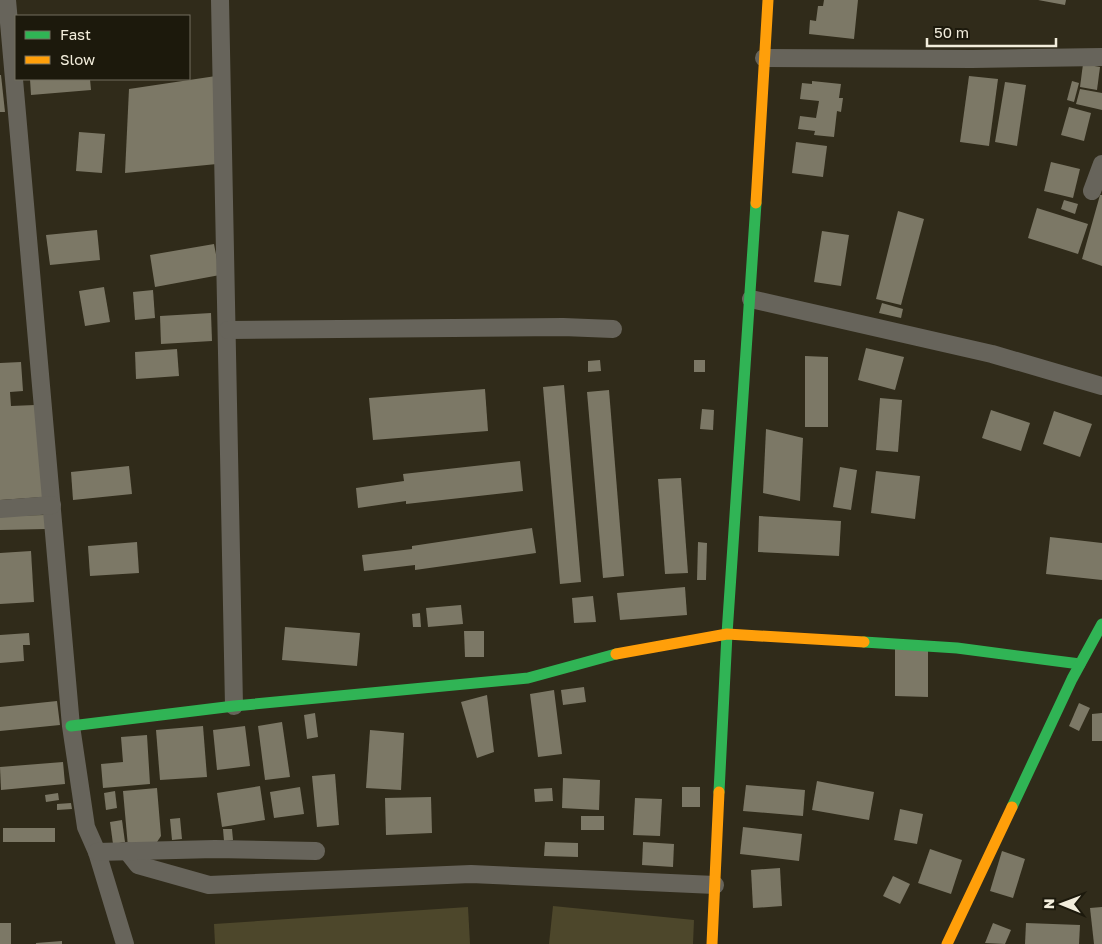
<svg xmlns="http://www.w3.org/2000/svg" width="1102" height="944" font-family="'Golos Text',sans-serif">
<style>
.green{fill:#4d472b}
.building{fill:#7c7866}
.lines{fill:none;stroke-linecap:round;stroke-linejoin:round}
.street{stroke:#67645b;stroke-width:18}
.fast{stroke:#30b455;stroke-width:11}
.slow{stroke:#ff9f0a;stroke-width:11}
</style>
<rect width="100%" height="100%" fill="#302b1a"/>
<g class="green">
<polygon points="553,906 694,920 693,944 549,944"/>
<polygon points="468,907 470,944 215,944 214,924"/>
</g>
<g class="building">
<polygon points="824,0 858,0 854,39 809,34 810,20 816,21 818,6 823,6"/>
<polygon points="1038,0 1066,0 1065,5"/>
<polygon points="1083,64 1100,67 1097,90 1080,87"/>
<polygon points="0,75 1,75 5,112 0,112"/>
<polygon points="216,76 217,164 125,173 129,89"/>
<polygon points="969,76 998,79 989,146 960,142"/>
<polygon points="30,79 90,79 91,90 31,95"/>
<polygon points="812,81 841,84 839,98 843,98 841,112 837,111 834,137 814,135 815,131 798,129 800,116 816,118 819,101 800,99 802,83 812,84"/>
<polygon points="1072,81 1079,83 1074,102 1067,100"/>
<polygon points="1005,82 1026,85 1017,146 995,142"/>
<polygon points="1080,89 1102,93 1102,110 1076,104"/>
<polygon points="1069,107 1091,113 1084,141 1061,135"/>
<polygon points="79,132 105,134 102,173 76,171"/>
<polygon points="796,142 827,146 823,177 792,173"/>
<polygon points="1051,162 1080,169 1073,198 1044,191"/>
<polygon points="1100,195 1102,195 1102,266 1082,259"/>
<polygon points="1064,200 1078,204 1075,214 1061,209"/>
<polygon points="1037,208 1088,224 1078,254 1028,238"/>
<polygon points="898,211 924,219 901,305 876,299"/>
<polygon points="97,230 100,260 50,265 46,235"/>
<polygon points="822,231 849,235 841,286 814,282"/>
<polygon points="214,244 220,275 155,287 150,255"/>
<polygon points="104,287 110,322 85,326 79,291"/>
<polygon points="153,290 155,318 135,320 133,292"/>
<polygon points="882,303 903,309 901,318 879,313"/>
<polygon points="211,313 212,341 161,344 160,316"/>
<polygon points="866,348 904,357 895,390 858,380"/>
<polygon points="177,349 179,376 136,379 135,352"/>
<polygon points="805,356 828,357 828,427 805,427"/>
<polygon points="600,360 601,371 588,372 588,361"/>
<rect x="694" y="360" width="11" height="12"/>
<polygon points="21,362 23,391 10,392 11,406 35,405 43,497 0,500 0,363"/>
<polygon points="564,385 581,582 560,584 543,387"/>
<polygon points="485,389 488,431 373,440 369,398"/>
<polygon points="609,390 624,576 603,578 587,392"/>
<polygon points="880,398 902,400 898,452 876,450"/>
<polygon points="702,409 714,410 713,430 700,429"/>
<polygon points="991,410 1030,423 1021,451 982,438"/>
<polygon points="1054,411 1092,424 1080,457 1043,444"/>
<polygon points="766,429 803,438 800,501 763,493"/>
<polygon points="520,461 523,491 406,504 406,501 358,508 356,488 404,481 403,474"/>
<polygon points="129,466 132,494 73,500 71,472"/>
<polygon points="840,467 857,470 851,510 833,507"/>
<polygon points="876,471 920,476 915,519 871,513"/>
<polygon points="681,478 688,573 665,574 658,479"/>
<polygon points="45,515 46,529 0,530 0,516"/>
<polygon points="759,516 841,521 839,556 758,552"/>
<polygon points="532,528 536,553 415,570 415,565 364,571 362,555 412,549 412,546"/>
<polygon points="1050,537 1102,543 1102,580 1046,574"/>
<polygon points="137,542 139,573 90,576 88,546"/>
<polygon points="698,542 707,543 706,580 697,580"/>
<polygon points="31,551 34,602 0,604 0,553"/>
<polygon points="685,587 687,615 620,620 617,593"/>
<polygon points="593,596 596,622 574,623 572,598"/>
<polygon points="461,605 463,624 428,627 426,608"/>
<polygon points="420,613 421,627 413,627 412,614"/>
<polygon points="285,627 360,633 357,666 282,660"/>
<polygon points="464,631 484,631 484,657 465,657"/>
<polygon points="29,633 30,645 23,645 24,661 0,663 0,635"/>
<polygon points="895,649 928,649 928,697 895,696"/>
<polygon points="584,687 586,702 563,705 561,690"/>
<polygon points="554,690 562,754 538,757 530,694"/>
<polygon points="487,695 494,752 477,758 461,702"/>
<polygon points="57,701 60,725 0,731 0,707"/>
<polygon points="1079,703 1090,708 1079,731 1069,726"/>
<polygon points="315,713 318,737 307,739 304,715"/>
<polygon points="1102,713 1102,741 1092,741 1092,714"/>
<polygon points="282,722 290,777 265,780 258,726"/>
<polygon points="203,726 207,777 160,780 156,730"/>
<polygon points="245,726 250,766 217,770 213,730"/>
<polygon points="370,730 404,733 401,790 366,788"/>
<polygon points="147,735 150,784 103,788 101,764 123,762 121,737"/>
<polygon points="63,762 65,784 1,790 0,767"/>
<polygon points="335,774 339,825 317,827 312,776"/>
<polygon points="563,778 600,780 599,810 562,808"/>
<polygon points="817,781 874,792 869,820 812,810"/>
<polygon points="746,785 805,790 803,816 743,811"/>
<polygon points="260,786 265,820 222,827 217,793"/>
<polygon points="300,787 304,814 274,818 270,792"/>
<rect x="682" y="787" width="18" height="20"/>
<polygon points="157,788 161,836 155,845 128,847 123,791"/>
<polygon points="552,788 553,801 535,802 534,789"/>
<polygon points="115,791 117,808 106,810 104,793"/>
<polygon points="58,793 59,800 46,802 45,795"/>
<polygon points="431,797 432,833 386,835 385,798"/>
<polygon points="635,798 662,799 660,836 633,835"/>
<polygon points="71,803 72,809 57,810 57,804"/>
<polygon points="900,809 923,814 917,844 894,840"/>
<rect x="581" y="816" width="23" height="14"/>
<polygon points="180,818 182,839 172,840 170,819"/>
<polygon points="122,820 125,842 113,844 110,822"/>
<polygon points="743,827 802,834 799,861 740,854"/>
<rect x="3" y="828" width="52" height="14"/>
<polygon points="223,829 232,829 233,840 224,841"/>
<polygon points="545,842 578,843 578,857 544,856"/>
<polygon points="643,842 674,844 673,867 642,865"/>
<polygon points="930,849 962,860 951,894 918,883"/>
<polygon points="1002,851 1025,859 1013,898 990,891"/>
<polygon points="780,868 782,906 753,908 751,870"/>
<polygon points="893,876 910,884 900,904 883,896"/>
<polygon points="1102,907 1102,944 1094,944 1090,908"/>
<rect x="0" y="923" width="11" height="21"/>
<polygon points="993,923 1011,930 1005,944 985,943"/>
<polygon points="1026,923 1080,925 1079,944 1025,944"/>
<polygon points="62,941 62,944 36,944 36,943"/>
</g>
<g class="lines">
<g class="street">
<polyline points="7,0 71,726 86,827 97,852 125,944"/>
<polyline points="220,0 234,706"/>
<polyline points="764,58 972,59 1102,57"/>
<polyline points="1092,191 1102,164"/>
<polyline points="751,299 992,354 1102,386"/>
<polyline points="228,330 563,327 613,329"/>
<polyline points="0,509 52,505"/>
<polyline points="127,851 138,865 209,885 471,874 715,885"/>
<polyline points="97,852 215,849 316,851"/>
</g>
<g class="fast">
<polyline points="864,642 957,648 1080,664"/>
<polyline points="71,726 234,706 528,678 616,654"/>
<polyline points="719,792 727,634 756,203"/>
<polyline points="1012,807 1072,679 1102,624"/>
</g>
<g class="slow">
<polyline points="756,203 768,0"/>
<polyline points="616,654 727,634 864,642"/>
<polyline points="712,944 719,792"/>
<polyline points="947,944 1012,807"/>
</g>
</g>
<rect x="15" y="15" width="175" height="65" fill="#1c190c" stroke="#726e5f"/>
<rect x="25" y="31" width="25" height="8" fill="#30b455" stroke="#726e5f"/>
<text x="60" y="40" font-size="15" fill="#f2eddc">Fast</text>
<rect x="25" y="56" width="25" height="8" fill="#ff9f0a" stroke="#726e5f"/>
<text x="60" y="65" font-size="15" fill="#f2eddc">Slow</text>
<g transform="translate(1062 904) rotate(271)" stroke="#1c190c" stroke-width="4" paint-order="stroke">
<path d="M0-4L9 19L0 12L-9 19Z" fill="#f2eddc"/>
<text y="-8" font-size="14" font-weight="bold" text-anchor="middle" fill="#f2eddc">N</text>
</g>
<path d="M927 38v8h129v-8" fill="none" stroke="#f2eddc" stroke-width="2.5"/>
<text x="934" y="38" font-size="15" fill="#f2eddc" stroke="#1c190c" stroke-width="4" paint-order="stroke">50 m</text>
</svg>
